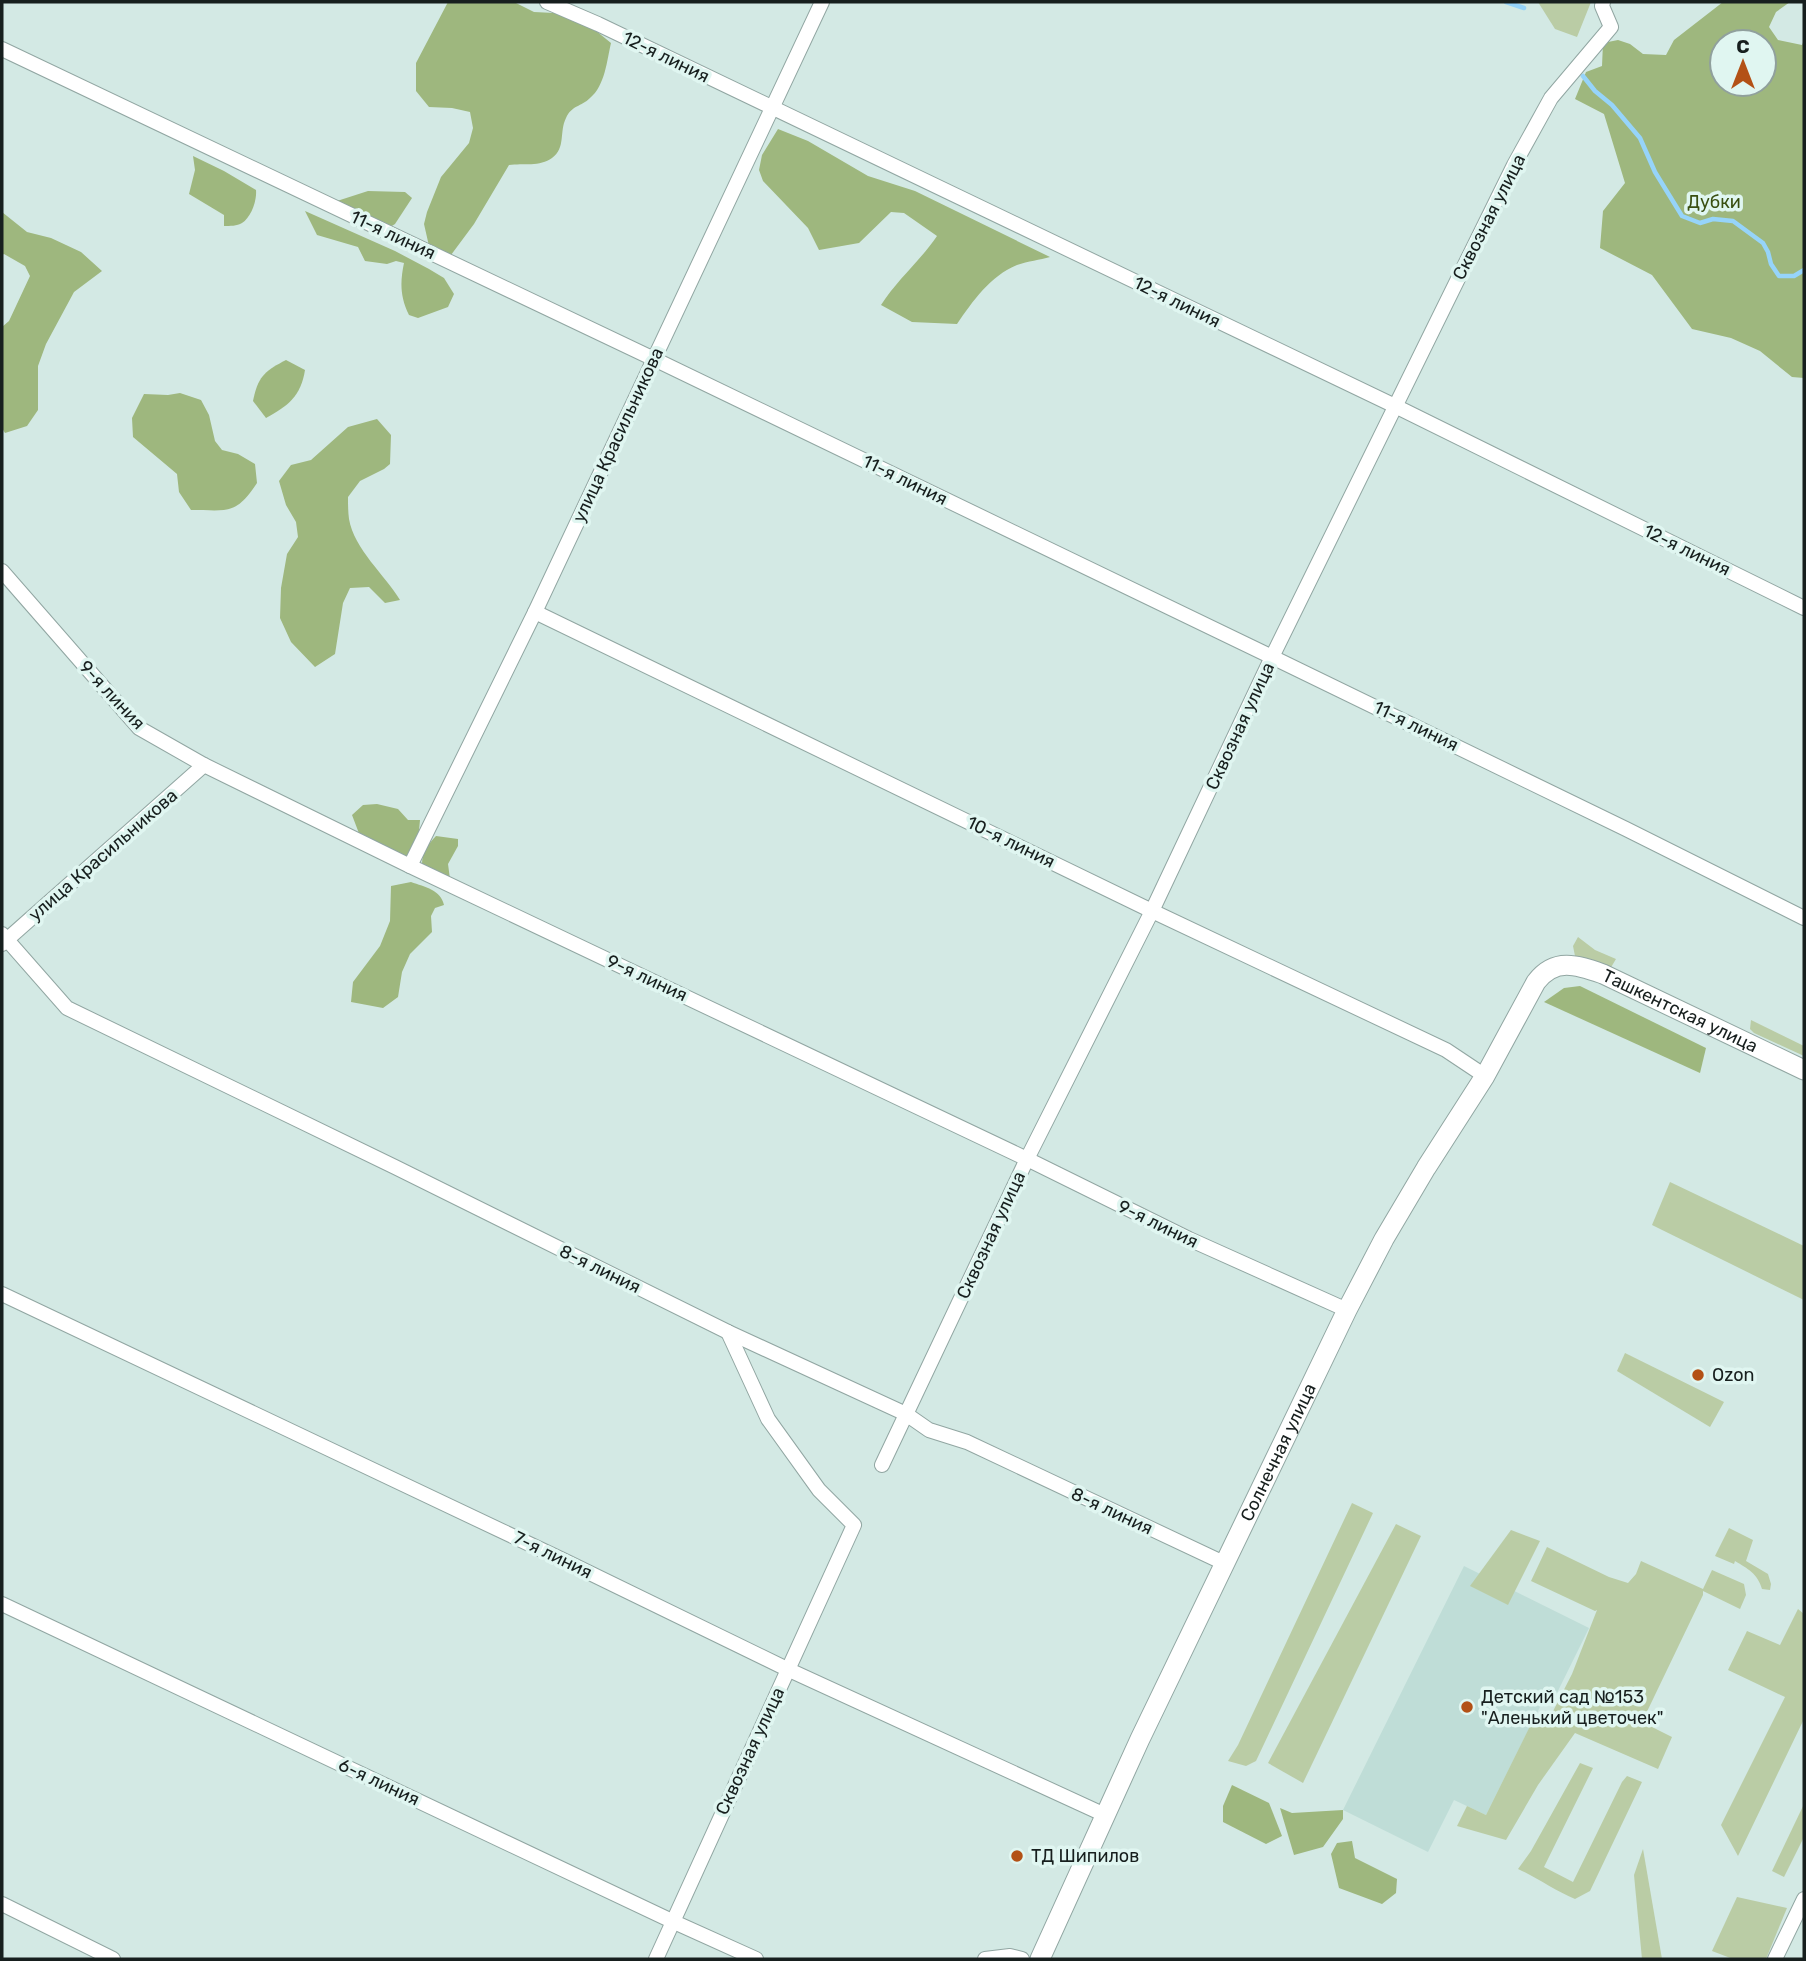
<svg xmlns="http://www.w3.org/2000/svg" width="1806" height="1961" font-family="Rubik,sans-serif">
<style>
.built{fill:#bfddd7}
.green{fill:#bacca5}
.forest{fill:#9eb77e;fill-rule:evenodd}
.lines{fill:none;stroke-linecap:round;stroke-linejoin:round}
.stream{stroke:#96d4fa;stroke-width:4.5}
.minor-casing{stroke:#91a6a2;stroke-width:16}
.secondary-casing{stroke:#91a6a2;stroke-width:21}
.minor{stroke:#fff;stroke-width:14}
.secondary{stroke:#fff;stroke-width:19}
.poi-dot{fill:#b35116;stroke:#e0f6f1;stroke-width:2.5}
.labels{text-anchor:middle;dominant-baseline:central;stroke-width:7;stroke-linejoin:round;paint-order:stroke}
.street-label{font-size:18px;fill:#171f1e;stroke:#e0f6f1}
.park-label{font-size:18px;fill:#394f11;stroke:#e0f6f1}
.poi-label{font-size:18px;fill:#171f1e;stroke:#e0f6f1;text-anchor:start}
</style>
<rect width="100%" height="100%" fill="#d3e9e4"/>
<polygon class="built" points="1464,1566 1589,1628 1554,1699 1546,1695 1486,1815 1454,1800 1428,1852 1343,1810"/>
<g class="green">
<polygon points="1538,2 1591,2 1577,37 1555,29"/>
<polygon points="1578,937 1595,950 1616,959 1610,969 1575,956 1573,946"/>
<polygon points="1751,1020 1804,1046 1804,1056 1754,1033 1750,1029"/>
<polygon points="1670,1182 1804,1246 1804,1300 1652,1225"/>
<polygon points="1625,1353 1724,1402 1710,1427 1617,1371"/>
<polygon points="1352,1503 1373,1513 1256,1761 1246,1766 1228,1761 1238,1745"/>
<polygon points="1396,1524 1421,1536 1303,1783 1268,1763"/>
<path d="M 1729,1528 L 1753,1540 L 1746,1561 L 1768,1574 L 1771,1584 L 1770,1590 L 1762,1589 C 1757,1573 1748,1569 1735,1561 L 1734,1564 L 1715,1556 Z"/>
<polygon points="1511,1530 1540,1541 1508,1605 1470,1586"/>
<polygon points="1547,1547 1609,1577 1628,1583 1636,1574 1641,1561 1703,1589 1712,1570 1744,1584 1746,1595 1740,1609 1703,1591 1703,1595 1642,1722 1672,1737 1658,1769 1575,1733 1538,1785 1506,1840 1457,1826 1467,1806 1486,1815 1535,1716 1549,1719 1572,1674 1597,1610 1595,1611 1531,1581"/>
<polygon points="1798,1609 1804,1614 1804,1719 1738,1856 1721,1825 1785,1697 1728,1670 1747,1631 1780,1645"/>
<path d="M 1580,1763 L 1593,1768 L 1544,1867 L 1573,1882 L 1622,1782 L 1627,1776 L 1642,1782 L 1590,1891 L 1575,1899 C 1555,1891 1538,1878 1518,1869 L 1531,1851 Z"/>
<polygon points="1804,1804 1804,1837 1784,1877 1772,1871"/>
<polygon points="1643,1849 1662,1959 1642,1959 1634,1875"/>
<polygon points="1737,1897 1787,1908 1766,1959 1733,1959 1712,1951"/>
</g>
<g class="forest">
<path d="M 448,2 L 514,2 L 534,12 L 554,13 L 578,22 L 595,30 L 611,43 C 607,60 605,86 590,98 C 581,107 572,105 566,118 C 559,132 566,148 552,158 C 540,167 523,163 509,165 L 474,224 L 451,255 L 429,246 L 424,224 L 427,212 L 441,177 L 469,143 L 473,128 L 470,112 L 452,108 L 429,107 L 416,91 L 416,63 Z"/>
<path d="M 1723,2 L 1790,2 L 1776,12 L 1769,27 L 1778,40 L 1802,45 L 1804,40 L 1804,378 L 1792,377 L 1760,351 L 1731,338 L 1692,329 L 1652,275 L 1600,248 L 1603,211 L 1625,183 L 1604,114 L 1575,99 L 1586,72 L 1602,66 L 1603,43 L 1618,40 L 1630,44 L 1643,54 L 1666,55 L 1674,40 ZM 1722,42 L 1764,42 L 1764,84 L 1722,84 Z"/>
<path d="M 778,129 L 808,141 L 868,176 L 915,191 L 1050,257 C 1040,260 1028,261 1017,265 C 990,276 973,301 957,324 L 912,322 L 881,305 C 897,280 920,261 937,236 L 904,213 L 891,212 L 859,243 L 819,250 L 808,228 L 763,181 L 759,170 L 762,155 Z"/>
<path d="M 193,156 L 224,171 L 256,190 C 257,201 251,217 242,223 C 237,226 230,226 224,226 L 224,215 L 189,194 L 195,170 Z"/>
<polygon points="368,191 405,192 412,198 395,224 387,229 337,201"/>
<path d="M 305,211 L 395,251 L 429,269 L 444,278 L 454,294 L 448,307 L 418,318 L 409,315 C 400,297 400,282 404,263 L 396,261 L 387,264 L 365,261 L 358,247 L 317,235 Z"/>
<polygon points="2,212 27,232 51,238 81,252 102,271 74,292 46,344 38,366 38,410 27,426 5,433 2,428 2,327 9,321 30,276 25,266 4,254 2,255"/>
<path d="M 286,360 L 305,370 C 301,396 288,406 266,418 L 253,401 C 258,376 265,371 286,360 Z"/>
<path d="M 180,393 L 201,400 L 209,415 L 215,441 L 222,450 L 238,454 L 255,464 L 257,483 C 236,516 226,510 191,510 L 179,492 L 177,474 L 133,437 L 132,418 L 144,394 L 168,395 Z"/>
<path d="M 377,419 L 391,435 L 390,464 L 384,469 L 360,481 L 348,497 C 348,504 348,512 349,519 C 354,549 385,575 400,600 L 385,603 L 369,587 L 350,588 L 343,603 L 335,654 L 315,667 L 291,642 L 280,618 L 281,588 L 287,554 L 298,537 L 296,522 L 286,505 L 279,481 L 291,465 L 311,460 L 348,427 Z"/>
<path d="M 377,804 L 398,809 L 408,820 L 420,820 C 418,841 418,849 399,861 L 360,836 L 352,815 L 363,805 Z"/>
<path d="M 436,836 L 458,839 L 458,846 L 448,864 L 450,879 L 422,870 C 422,852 424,849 436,836 Z"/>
<path d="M 411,882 C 425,887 441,890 444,905 L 435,908 L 431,916 L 432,932 L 410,954 L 402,972 L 398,997 L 383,1008 L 351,1002 L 353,982 L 380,946 L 390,921 L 391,886 Z"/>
<polygon points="1580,986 1706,1048 1700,1073 1544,1002 1564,988"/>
<polygon points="1232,1785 1269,1803 1282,1836 1266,1844 1223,1822 1223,1806"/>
<polygon points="1280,1808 1292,1813 1343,1810 1343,1819 1323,1847 1294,1855"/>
<polygon points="1352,1841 1355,1858 1397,1879 1396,1893 1382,1904 1339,1888 1331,1854 1337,1843"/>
</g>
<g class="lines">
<g class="stream">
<polyline points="1506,2 1524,8"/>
<polyline points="1583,76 1595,91 1612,105 1640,138 1655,172 1682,216 1700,223 1713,219 1733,221 1763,243 1768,252 1771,264 1779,276 1794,276 1804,270"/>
</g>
<defs>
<g id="minor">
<polyline points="547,2 598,24 1395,406 1804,608"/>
<polyline points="2,49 654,359 1272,657 1626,829 1804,918"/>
<polyline points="2,571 139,728 204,765 410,866 1027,1159 1189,1239 1347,1310"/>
<polyline points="535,612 1152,911 1446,1050 1485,1076"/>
<polyline points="410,866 535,612 822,2"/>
<polyline points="2,934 67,1008 395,1167 728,1332 906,1414 929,1430 967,1442 1226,1564"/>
<polyline points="2,944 204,765"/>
<polyline points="2,1294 563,1560 787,1669 1105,1815"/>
<polyline points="882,1465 1027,1159 1152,911 1272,657 1514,165 1551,98 1611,27 1602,6 1603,2"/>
<polyline points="2,1604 674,1922 756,1959"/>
<polyline points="2,1904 113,1959"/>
<polyline points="656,1959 854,1525 819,1490 768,1419 728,1332"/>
<polyline points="985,1959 1010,1956 1022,1959"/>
<polyline points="1775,1959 1804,1899"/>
</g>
<g id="secondary">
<path id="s1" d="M 1040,1959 L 1140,1739 L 1347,1310 L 1384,1239 L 1426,1168 L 1485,1076 L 1536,982 C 1555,957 1577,965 1603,974 L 1804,1070"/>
</g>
</defs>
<use href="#minor" class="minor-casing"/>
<use href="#secondary" class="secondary-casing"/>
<use href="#minor" class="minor"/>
<use href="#secondary" class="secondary"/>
</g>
<g class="poi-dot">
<circle cx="1698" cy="1375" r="7"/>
<circle cx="1467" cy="1707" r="7"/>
<circle cx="1017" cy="1856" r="7"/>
</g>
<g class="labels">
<g class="street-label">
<text transform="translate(666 57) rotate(26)">12-я линия</text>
<text transform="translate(1489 217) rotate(-63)">Сквозная улица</text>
<text transform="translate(393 235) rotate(25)">11-я линия</text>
<text transform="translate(1177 302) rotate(26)">12-я линия</text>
<text transform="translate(618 435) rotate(-65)">улица Красильникова</text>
<text transform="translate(905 480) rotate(26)">11-я линия</text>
<text transform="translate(1687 550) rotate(26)">12-я линия</text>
<text transform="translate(112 695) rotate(47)">9-я линия</text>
<text transform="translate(1240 726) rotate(-65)">Сквозная улица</text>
<text transform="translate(1416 726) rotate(26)">11-я линия</text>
<text transform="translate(1011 842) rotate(26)">10-я линия</text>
<text transform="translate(103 855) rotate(-41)">улица Красильникова</text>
<text transform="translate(647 978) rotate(25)">9-я линия</text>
<text stroke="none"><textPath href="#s1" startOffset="1256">Ташкентская улица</textPath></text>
<text transform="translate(1158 1224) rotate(26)">9-я линия</text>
<text transform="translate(991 1235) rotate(-65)">Сквозная улица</text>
<text transform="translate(600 1269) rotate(26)">8-я линия</text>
<text stroke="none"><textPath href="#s1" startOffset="560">Солнечная улица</textPath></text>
<text transform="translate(1112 1511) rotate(25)">8-я линия</text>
<text transform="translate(553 1555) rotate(26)">7-я линия</text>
<text transform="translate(750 1751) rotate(-65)">Сквозная улица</text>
<text transform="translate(379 1782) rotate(25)">6-я линия</text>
</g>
<g class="park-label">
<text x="1714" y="202">Дубки</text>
</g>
<g class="poi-label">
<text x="1712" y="1375">Ozon</text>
<text x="1481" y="1697">Детский сад №153<tspan x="1481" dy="21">"Аленький цветочек"</tspan></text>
<text x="1031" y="1856">ТД Шипилов</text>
</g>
</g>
<rect width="1806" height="1961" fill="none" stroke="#171f1e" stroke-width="7"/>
<g transform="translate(1743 63)"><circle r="33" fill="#e0f6f1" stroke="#90a09d" stroke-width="2"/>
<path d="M0-5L12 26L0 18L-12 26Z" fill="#b35116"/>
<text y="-10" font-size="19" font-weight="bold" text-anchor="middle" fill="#171f1e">С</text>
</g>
</svg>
